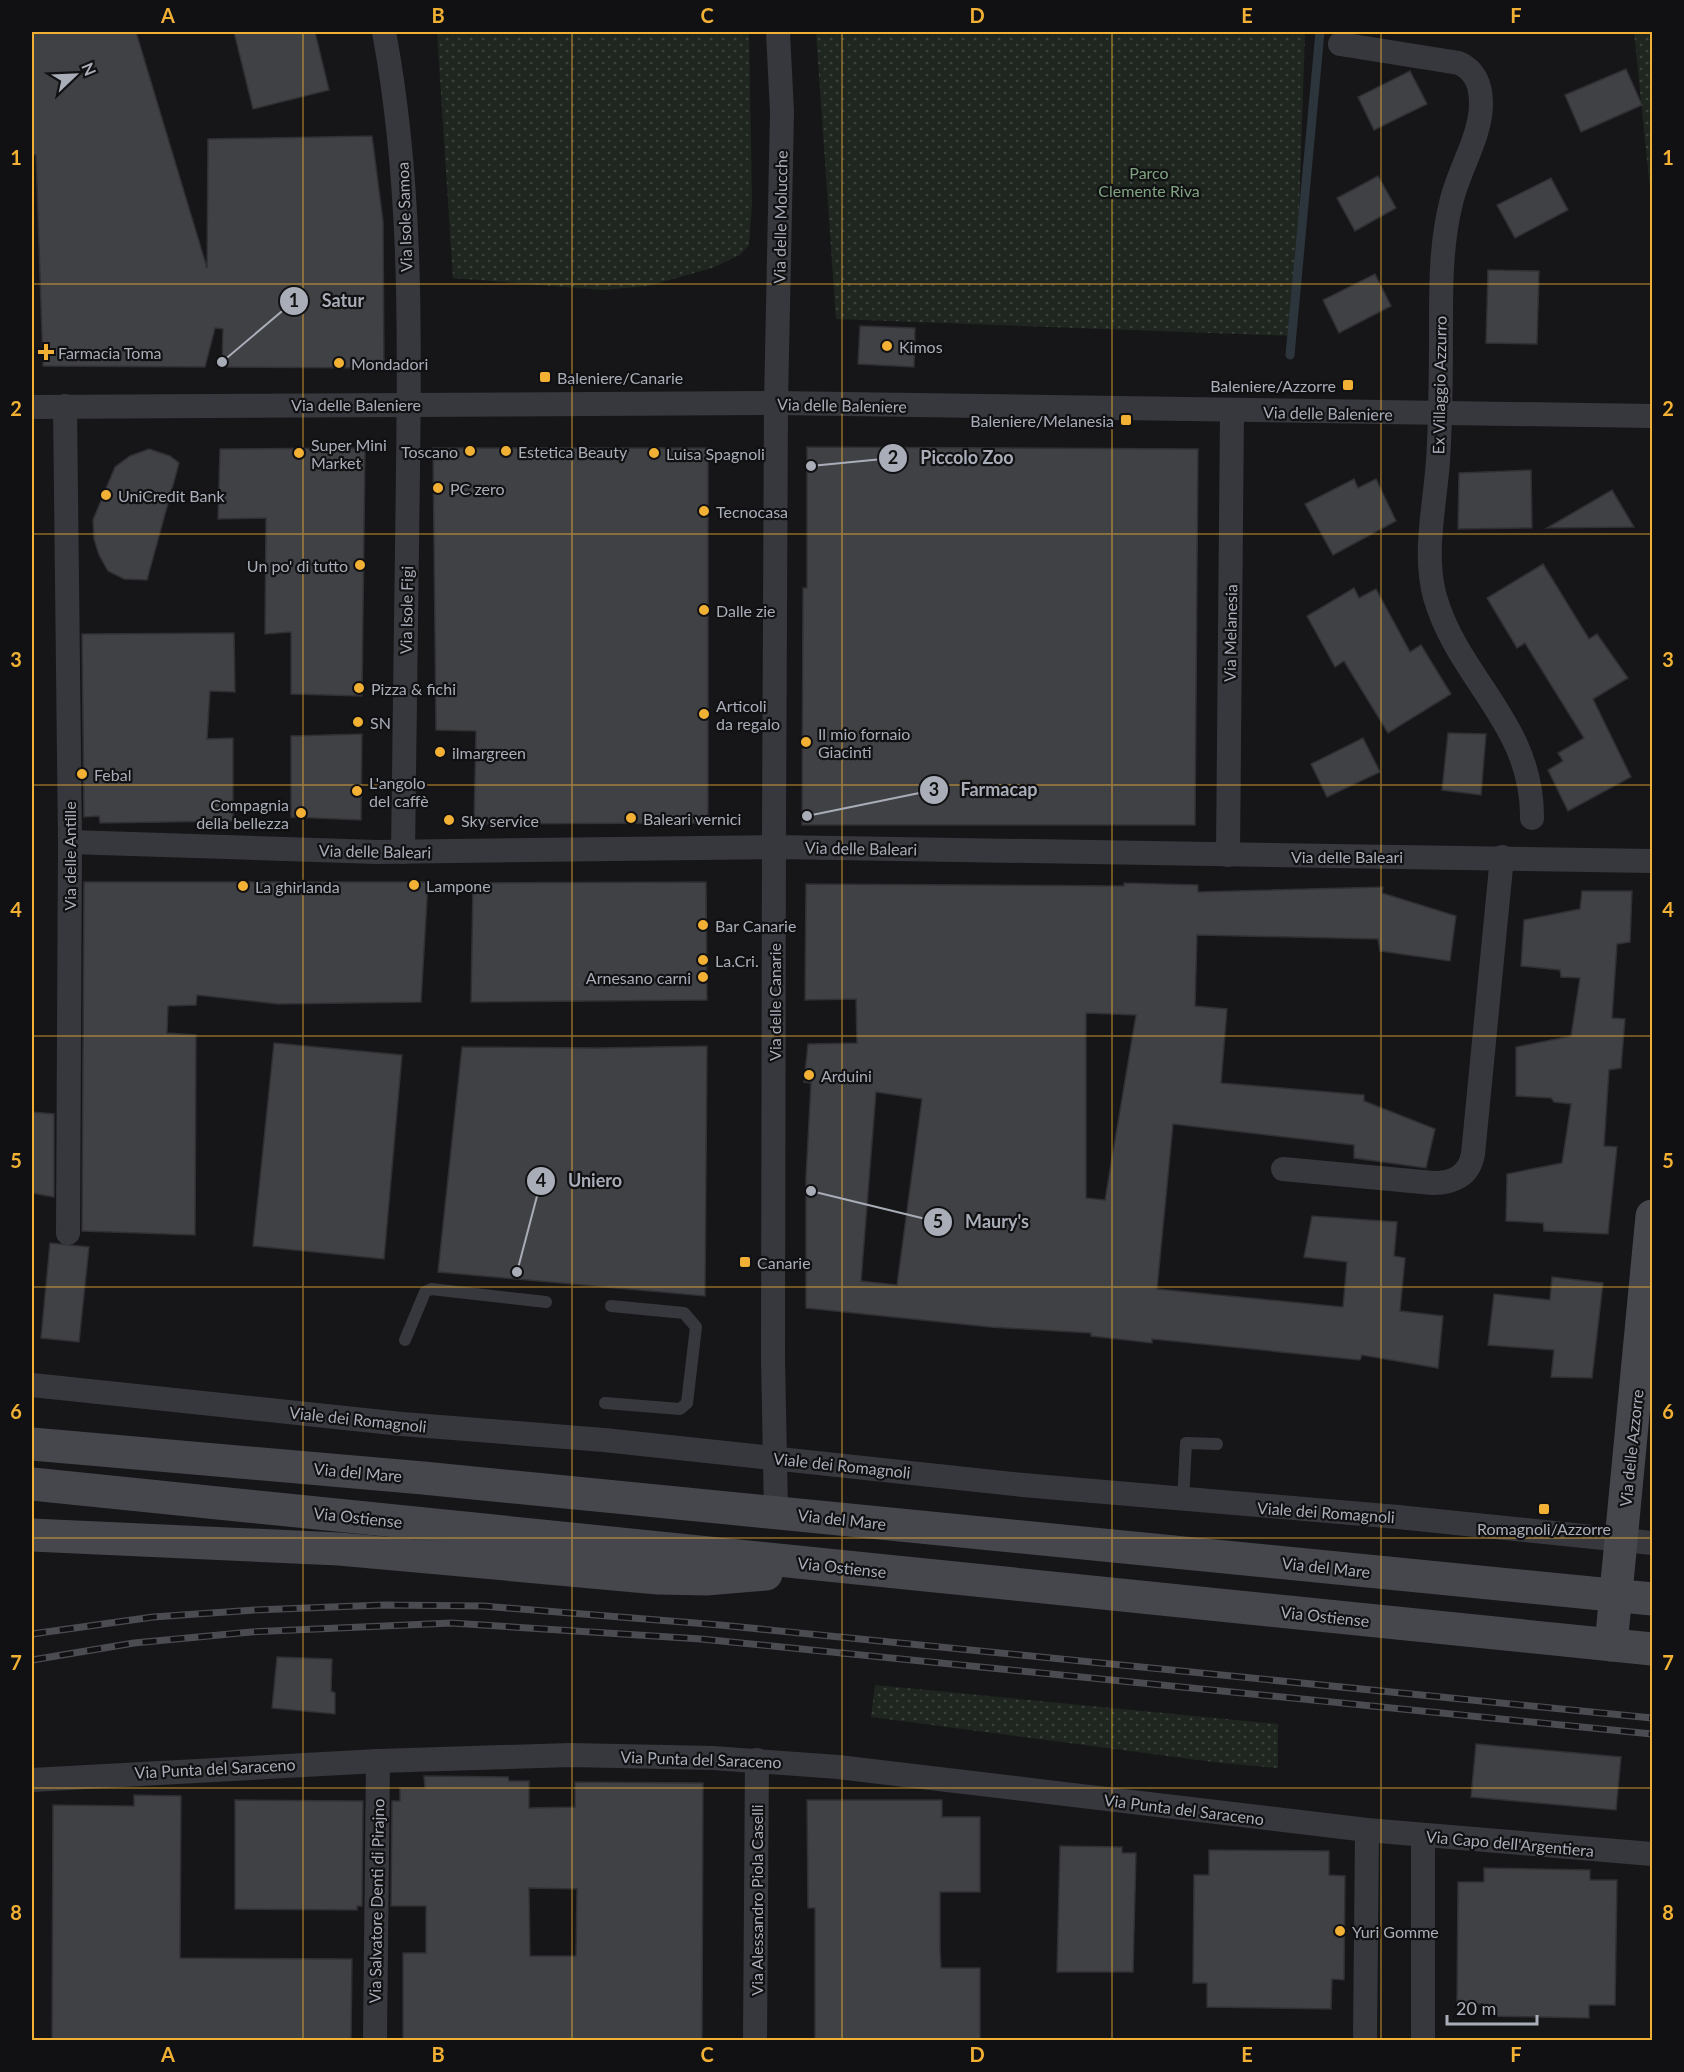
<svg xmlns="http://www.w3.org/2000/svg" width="1684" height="2072" font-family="Lato,sans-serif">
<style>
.grass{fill:url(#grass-dots)}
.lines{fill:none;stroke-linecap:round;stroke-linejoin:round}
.stream{stroke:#2c353c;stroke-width:9}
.building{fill:#404145;stroke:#303034;stroke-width:1.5;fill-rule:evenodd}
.lane{stroke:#37383d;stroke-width:12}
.street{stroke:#37383d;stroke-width:24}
.secondary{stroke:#45474d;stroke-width:33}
.rail-casing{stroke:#4a4c52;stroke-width:7}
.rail{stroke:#111113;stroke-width:4.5;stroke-dasharray:14;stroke-linecap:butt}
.grid{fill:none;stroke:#f2b134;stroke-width:1.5;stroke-opacity:0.55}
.poi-dot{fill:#f2b134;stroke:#111113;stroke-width:2}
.labels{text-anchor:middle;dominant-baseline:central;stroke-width:4.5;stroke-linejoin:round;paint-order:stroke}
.park-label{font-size:16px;fill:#7fa381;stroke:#111113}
.street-label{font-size:16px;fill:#a8adb8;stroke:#111113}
.poi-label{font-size:16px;fill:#a8adb8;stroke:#111113;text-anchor:start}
.leader{fill:none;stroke:#a8adb8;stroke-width:2}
.callout-dot{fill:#a8adb8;stroke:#111113;stroke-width:2}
.mark-label{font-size:18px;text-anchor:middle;font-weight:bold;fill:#111}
.callout-label{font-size:18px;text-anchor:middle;font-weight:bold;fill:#a8adb8;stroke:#111113;stroke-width:4.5;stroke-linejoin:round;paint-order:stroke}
.neatline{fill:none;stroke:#f2b134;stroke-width:2}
.grid-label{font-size:20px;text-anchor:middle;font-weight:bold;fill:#f2b134}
</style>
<defs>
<pattern id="grass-dots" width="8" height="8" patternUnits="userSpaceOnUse" patternTransform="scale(1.5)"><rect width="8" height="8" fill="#1e261f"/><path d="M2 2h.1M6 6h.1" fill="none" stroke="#3c433d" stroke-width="1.8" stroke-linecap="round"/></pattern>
</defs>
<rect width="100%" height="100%" fill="#161618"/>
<g class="grass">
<polygon points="437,32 749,32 752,203 749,245 740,255 712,268 648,286 603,290 453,278"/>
<polygon points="816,32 1305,32 1295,336 836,319"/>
<polygon points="1634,32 1652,32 1652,209"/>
<polygon points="875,1685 1278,1724 1278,1768 1221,1763 871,1717"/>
</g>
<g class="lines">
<polyline class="stream" points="1290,355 1320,32"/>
</g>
<g class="building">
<polygon points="32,32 136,32 207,268 208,139 372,136 383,221 384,368 222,367 223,329 215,328 205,367 43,366 36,155 32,155"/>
<polygon points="234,32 315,32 329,90 253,109"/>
<polygon points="1626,69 1642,105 1581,132 1565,95"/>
<polygon points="1410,71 1427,104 1374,130 1358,97"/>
<polygon points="1378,176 1396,208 1355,231 1337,198"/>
<polygon points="1551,178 1568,210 1515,238 1497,205"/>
<polygon points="1488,270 1539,271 1537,344 1486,343"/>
<polygon points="1375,274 1391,306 1339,333 1323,300"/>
<polygon points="860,326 915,328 914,367 858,364"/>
<polygon points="807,447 1198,449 1195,825 802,825 803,588 807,588"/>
<polygon points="365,448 362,696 291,694 291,632 265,634 266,518 218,519 220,449"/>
<polygon points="433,448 708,448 708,823 474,824 476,731 436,730"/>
<polygon points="149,449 170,456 179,463 147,580 124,579 108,571 99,555 94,539 93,520 115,467 130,456"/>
<polygon points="1531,470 1532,528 1458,529 1459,473"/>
<polygon points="1354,479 1358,488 1376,479 1396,521 1333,555 1305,504"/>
<polygon points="1612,490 1634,527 1547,528"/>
<polygon points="1543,564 1589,639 1597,634 1628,678 1593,699 1631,777 1568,811 1548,770 1563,761 1558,753 1584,738 1525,643 1517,648 1487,598"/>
<polygon points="1354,588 1359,598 1376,589 1410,652 1421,645 1451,694 1388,733 1344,661 1335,667 1307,616"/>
<polygon points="234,633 235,692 210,691 207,739 233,738 233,821 100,823 99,816 84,817 82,634"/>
<polygon points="1448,733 1486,734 1481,795 1442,790"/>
<polygon points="362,734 361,820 291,817 291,736"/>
<polygon points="1363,738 1380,772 1327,797 1311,764"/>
<polygon points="84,882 428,882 421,1002 278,1004 197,995 196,1005 168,1006 167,1033 196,1035 195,1235 82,1231"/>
<polygon points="706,882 707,1000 471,1002 473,883"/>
<path d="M 1124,883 L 1198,885 L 1198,892 L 1383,887 L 1382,893 L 1456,916 L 1450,961 L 1380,951 L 1378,939 L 1197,935 L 1195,1006 L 1227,1009 L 1221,1083 L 1364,1095 L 1364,1101 L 1435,1129 L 1426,1168 L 1354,1158 L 1354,1145 L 1173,1124 L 1157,1289 L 1343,1307 L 1347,1262 L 1304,1257 L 1312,1216 L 1397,1222 L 1394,1256 L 1405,1258 L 1400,1311 L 1443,1316 L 1438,1368 L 1362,1355 L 1360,1360 L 1152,1339 L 1152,1343 L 1091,1336 L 1091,1333 L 990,1327 L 806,1308 L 806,1177 L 811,1083 L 804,1082 L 808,1044 L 857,1043 L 856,999 L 805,1000 L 806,884 L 1124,886 ZM 1086,1013 L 1136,1015 L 1105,1200 L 1086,1198 ZM 876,1092 L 922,1099 L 897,1285 L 861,1281 Z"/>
<polygon points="1582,891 1632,891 1630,942 1617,944 1612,1018 1625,1019 1621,1068 1609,1070 1604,1146 1617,1147 1608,1234 1544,1231 1543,1223 1506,1221 1507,1174 1562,1163 1571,1104 1554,1102 1551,1098 1516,1096 1516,1047 1571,1036 1580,978 1561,977 1560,970 1521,966 1524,920 1580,909"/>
<polygon points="274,1043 402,1055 384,1259 253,1246"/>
<polygon points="707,1046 705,1296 438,1272 462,1047 597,1048"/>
<polygon points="32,1112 54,1114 54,1197 32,1193"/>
<polygon points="50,1243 89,1247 79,1342 41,1338"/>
<polygon points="1552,1277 1603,1283 1592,1378 1551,1377 1554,1350 1488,1345 1494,1294 1550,1300"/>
<polygon points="277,1657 332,1659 331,1691 335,1693 335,1714 272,1708"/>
<polygon points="1476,1744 1621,1757 1616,1810 1471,1797"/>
<path d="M 424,1776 L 508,1777 L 509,1781 L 529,1781 L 529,1808 L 575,1807 L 575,1782 L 703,1783 L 702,2040 L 403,2040 L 403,1953 L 426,1953 L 426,1906 L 391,1906 L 392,1801 L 400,1801 L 400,1788 L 425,1788 ZM 529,1888 L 577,1889 L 576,1956 L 530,1956 Z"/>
<polygon points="134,1795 181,1796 180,1958 352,1959 351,2040 52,2040 53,1805 134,1806"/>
<polygon points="235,1800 363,1801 362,1906 357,1906 357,1910 235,1909"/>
<polygon points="807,1800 942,1800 942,1817 980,1817 980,1892 940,1892 940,1949 941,1968 980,1968 980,2040 815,2040 815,1908 808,1908"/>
<polygon points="1060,1846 1122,1847 1122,1853 1136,1853 1133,1972 1057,1972"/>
<polygon points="1209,1850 1329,1851 1329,1875 1345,1876 1344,1980 1332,1979 1331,2009 1207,2007 1207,1983 1193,1983 1194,1875 1209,1875"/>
<polygon points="1484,1868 1590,1870 1590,1880 1617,1880 1615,2005 1589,2005 1589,2018 1482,2016 1483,2004 1457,2004 1458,1882 1484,1882"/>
</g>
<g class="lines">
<g class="lane">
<polyline points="405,1340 425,1292 431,1289 546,1302"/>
<polyline points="605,1403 680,1409 687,1403 696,1327 684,1313 611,1306"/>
<polyline points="1183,1501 1186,1443 1217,1444"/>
</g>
<g class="street">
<path d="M 384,32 C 411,176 410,324 408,470 C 406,598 404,725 403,852"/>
<path d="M 1340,44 L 1459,63 C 1476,71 1481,85 1481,104 C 1481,135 1460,168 1452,199 C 1441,241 1441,282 1441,325 C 1441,371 1441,416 1438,461 C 1435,505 1423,553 1435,597 C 1459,680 1533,724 1532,818"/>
<polyline points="65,406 70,842 68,1233"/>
<polyline points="32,407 776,403 1652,416"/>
<polyline points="70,842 377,852 774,847 1652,861"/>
<polyline points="1228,855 1232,412"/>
<path d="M 1283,1169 L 1433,1183 C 1453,1183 1469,1176 1473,1154 L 1502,857"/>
<polyline points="32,1385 402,1424 604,1440 1023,1485 1398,1517 1652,1543"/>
<polyline points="776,1512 773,1358 774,825 776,403 782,112 778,32"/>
<polyline points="32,1780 378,1761 570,1755 713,1758 838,1767 1367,1830 1652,1854"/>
<polyline points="1423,1836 1423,2040"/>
<polyline points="375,2040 378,1761"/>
<polyline points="755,2040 757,1760"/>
<polyline points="1365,2040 1367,1830"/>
</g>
<g class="secondary">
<polyline points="32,1444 423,1478 1652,1599"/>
<polyline points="32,1484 1652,1649"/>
<polyline points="32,1535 339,1549 658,1578 706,1579 766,1574"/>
<polyline points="1611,1645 1652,1216"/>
</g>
<defs>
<g id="rail">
<polyline points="32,1634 153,1617 255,1610 383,1605 483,1606 720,1625 1652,1718"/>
<polyline points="32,1660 134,1643 251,1632 451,1623 701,1639 1652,1734"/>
</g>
</defs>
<use href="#rail" class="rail-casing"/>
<use href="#rail" class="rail"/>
</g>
<path class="grid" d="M 303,32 L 303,2040M 572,32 L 572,2040M 842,32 L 842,2040M 1112,32 L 1112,2040M 1381,32 L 1381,2040M 32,284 L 1652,284M 32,534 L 1652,534M 32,785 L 1652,785M 32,1036 L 1652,1036M 32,1287 L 1652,1287M 32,1538 L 1652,1538M 32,1788 L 1652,1788"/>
<g class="poi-dot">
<circle cx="887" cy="346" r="6"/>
<path d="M43 343h6v6h6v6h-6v6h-6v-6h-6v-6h6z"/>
<circle cx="339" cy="363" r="6"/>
<rect x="539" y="371" width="12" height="12" rx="3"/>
<rect x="1342" y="379" width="12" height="12" rx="3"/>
<rect x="1120" y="414" width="12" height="12" rx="3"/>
<circle cx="470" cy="451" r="6"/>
<circle cx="506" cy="451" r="6"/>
<circle cx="299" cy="453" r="6"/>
<circle cx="654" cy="453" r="6"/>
<circle cx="438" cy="488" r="6"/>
<circle cx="106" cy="495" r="6"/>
<circle cx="704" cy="511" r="6"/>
<circle cx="360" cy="565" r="6"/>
<circle cx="704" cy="610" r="6"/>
<circle cx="359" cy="688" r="6"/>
<circle cx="704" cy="714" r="6"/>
<circle cx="358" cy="722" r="6"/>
<circle cx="806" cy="742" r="6"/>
<circle cx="440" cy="752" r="6"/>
<circle cx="82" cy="774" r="6"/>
<circle cx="357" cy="791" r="6"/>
<circle cx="301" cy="813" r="6"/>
<circle cx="631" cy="818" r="6"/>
<circle cx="449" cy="820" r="6"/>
<circle cx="414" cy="885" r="6"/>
<circle cx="243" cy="886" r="6"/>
<circle cx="703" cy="925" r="6"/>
<circle cx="703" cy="960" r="6"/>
<circle cx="703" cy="977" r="6"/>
<circle cx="809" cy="1075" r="6"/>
<rect x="739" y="1256" width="12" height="12" rx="3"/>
<rect x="1538" y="1503" width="12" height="12" rx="3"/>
<circle cx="1340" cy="1931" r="6"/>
</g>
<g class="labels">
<g class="park-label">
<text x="1149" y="172">Parco<tspan x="1149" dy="18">Clemente Riva</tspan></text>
</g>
<g class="street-label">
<text transform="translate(404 217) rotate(-92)">Via Isole Samoa</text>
<text transform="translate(780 217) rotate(-89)">Via delle Molucche</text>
<text transform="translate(1439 385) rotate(-89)">Ex Villaggio Azzurro</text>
<text x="356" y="404">Via delle Baleniere</text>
<text transform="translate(842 405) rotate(1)">Via delle Baleniere</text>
<text transform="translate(1328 413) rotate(1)">Via delle Baleniere</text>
<text transform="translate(406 610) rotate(-89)">Via Isole Figi</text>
<text transform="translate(1230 633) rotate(-89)">Via Melanesia</text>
<text transform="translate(861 848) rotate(1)">Via delle Baleari</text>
<text transform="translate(375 851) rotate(1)">Via delle Baleari</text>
<text transform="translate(69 856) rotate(-90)">Via delle Antille</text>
<text x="1347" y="856">Via delle Baleari</text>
<text transform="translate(774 1002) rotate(-90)">Via delle Canarie</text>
<text transform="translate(358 1419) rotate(6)">Viale dei Romagnoli</text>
<text transform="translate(1631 1448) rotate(-84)">Via delle Azzorre</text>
<text transform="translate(842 1465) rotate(6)">Viale dei Romagnoli</text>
<text transform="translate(358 1472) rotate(5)">Via del Mare</text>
<text transform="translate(1326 1512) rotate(4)">Viale dei Romagnoli</text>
<text transform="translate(358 1517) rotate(6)">Via Ostiense</text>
<text transform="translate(842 1519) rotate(6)">Via del Mare</text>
<text transform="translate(842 1567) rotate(6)">Via Ostiense</text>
<text transform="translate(1326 1567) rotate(6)">Via del Mare</text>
<text transform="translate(1325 1616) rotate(6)">Via Ostiense</text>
<text transform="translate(701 1759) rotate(2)">Via Punta del Saraceno</text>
<text transform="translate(215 1768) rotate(-3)">Via Punta del Saraceno</text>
<text transform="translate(1184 1809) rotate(7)">Via Punta del Saraceno</text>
<text transform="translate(1510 1843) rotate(5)">Via Capo dell'Argentiera</text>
<text transform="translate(756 1900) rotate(-90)">Via Alessandro Piola Caselli</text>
<text transform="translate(376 1901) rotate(-89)">Via Salvatore Denti di Pirajno</text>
</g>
<g class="poi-label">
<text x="899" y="346">Kimos</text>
<text x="58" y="352">Farmacia Toma</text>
<text x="351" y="363">Mondadori</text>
<text x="557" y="377">Baleniere/Canarie</text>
<text x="1336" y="385" text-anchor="end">Baleniere/Azzorre</text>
<text x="1114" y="420" text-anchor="end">Baleniere/Melanesia</text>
<text x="311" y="444">Super Mini<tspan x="311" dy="18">Market</tspan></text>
<text x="458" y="451" text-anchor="end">Toscano</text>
<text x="518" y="451">Estetica Beauty</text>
<text x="666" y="453">Luisa Spagnoli</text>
<text x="450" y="488">PC zero</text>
<text x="118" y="495">UniCredit Bank</text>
<text x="716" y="511">Tecnocasa</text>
<text x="348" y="565" text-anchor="end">Un po' di tutto</text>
<text x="716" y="610">Dalle zie</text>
<text x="371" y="688">Pizza &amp; fichi</text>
<text x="716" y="705">Articoli<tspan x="716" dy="18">da regalo</tspan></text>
<text x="370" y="722">SN</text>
<text x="818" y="733">Il mio fornaio<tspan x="818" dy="18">Giacinti</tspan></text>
<text x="452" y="752">ilmargreen</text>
<text x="94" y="774">Febal</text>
<text x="369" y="782">L'angolo<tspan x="369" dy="18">del caffè</tspan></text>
<text x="289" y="804" text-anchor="end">Compagnia<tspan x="289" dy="18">della bellezza</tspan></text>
<text x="643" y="818">Baleari vernici</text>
<text x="461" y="820">Sky service</text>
<text x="426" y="885">Lampone</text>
<text x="255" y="886">La ghirlanda</text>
<text x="715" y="925">Bar Canarie</text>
<text x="715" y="960">La.Cri.</text>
<text x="691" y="977" text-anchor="end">Arnesano carni</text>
<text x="821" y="1075">Arduini</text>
<text x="757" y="1262">Canarie</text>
<text x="1544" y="1528" text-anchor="middle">Romagnoli/Azzorre</text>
<text x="1352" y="1931">Yuri Gomme</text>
</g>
</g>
<path class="leader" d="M222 362L294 301M811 466L893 458M807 816L934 790M517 1272L541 1181M811 1191L938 1222"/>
<g class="callout-dot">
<circle cx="222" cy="362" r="6"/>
<circle cx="811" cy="466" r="6"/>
<circle cx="807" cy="816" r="6"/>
<circle cx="517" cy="1272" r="6"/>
<circle cx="811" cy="1191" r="6"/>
<circle cx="294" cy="301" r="15"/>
<circle cx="893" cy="458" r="15"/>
<circle cx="934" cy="790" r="15"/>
<circle cx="541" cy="1181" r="15"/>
<circle cx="938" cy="1222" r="15"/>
</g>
<g class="mark-label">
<text x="294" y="307">1</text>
<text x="893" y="464">2</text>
<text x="934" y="796">3</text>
<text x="541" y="1187">4</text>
<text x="938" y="1228">5</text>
</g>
<g class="callout-label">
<text x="343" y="307">Satur</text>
<text x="967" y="464">Piccolo Zoo</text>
<text x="999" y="796">Farmacap</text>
<text x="595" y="1187">Uniero</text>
<text x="997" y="1228">Maury's</text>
</g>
<rect width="1684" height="2072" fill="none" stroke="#111113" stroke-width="66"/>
<g transform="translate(75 75) rotate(67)" stroke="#111113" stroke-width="4.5" paint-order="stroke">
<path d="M0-4.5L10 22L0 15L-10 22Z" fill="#a8adb8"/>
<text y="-9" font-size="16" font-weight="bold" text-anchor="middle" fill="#a8adb8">N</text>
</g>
<path d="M1447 2015v9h90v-9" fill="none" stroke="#a8adb8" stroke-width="3"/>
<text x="1456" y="2015" font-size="18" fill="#a8adb8" stroke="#111113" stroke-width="4.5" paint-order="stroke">20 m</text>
<rect x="33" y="33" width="1618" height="2006" class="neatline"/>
<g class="grid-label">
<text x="168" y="23">A</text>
<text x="438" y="23">B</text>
<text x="707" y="23">C</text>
<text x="977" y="23">D</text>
<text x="1247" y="23">E</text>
<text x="1516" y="23">F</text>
<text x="16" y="165">1</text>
<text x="1668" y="165">1</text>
<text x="16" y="416">2</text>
<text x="1668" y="416">2</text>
<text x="16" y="667">3</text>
<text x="1668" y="667">3</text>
<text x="16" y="917">4</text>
<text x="1668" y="917">4</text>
<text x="16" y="1168">5</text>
<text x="1668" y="1168">5</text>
<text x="16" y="1419">6</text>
<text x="1668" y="1419">6</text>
<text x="16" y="1670">7</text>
<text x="1668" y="1670">7</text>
<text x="16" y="1920">8</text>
<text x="1668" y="1920">8</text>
<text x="168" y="2062">A</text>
<text x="438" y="2062">B</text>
<text x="707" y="2062">C</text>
<text x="977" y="2062">D</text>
<text x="1247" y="2062">E</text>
<text x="1516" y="2062">F</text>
</g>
</svg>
